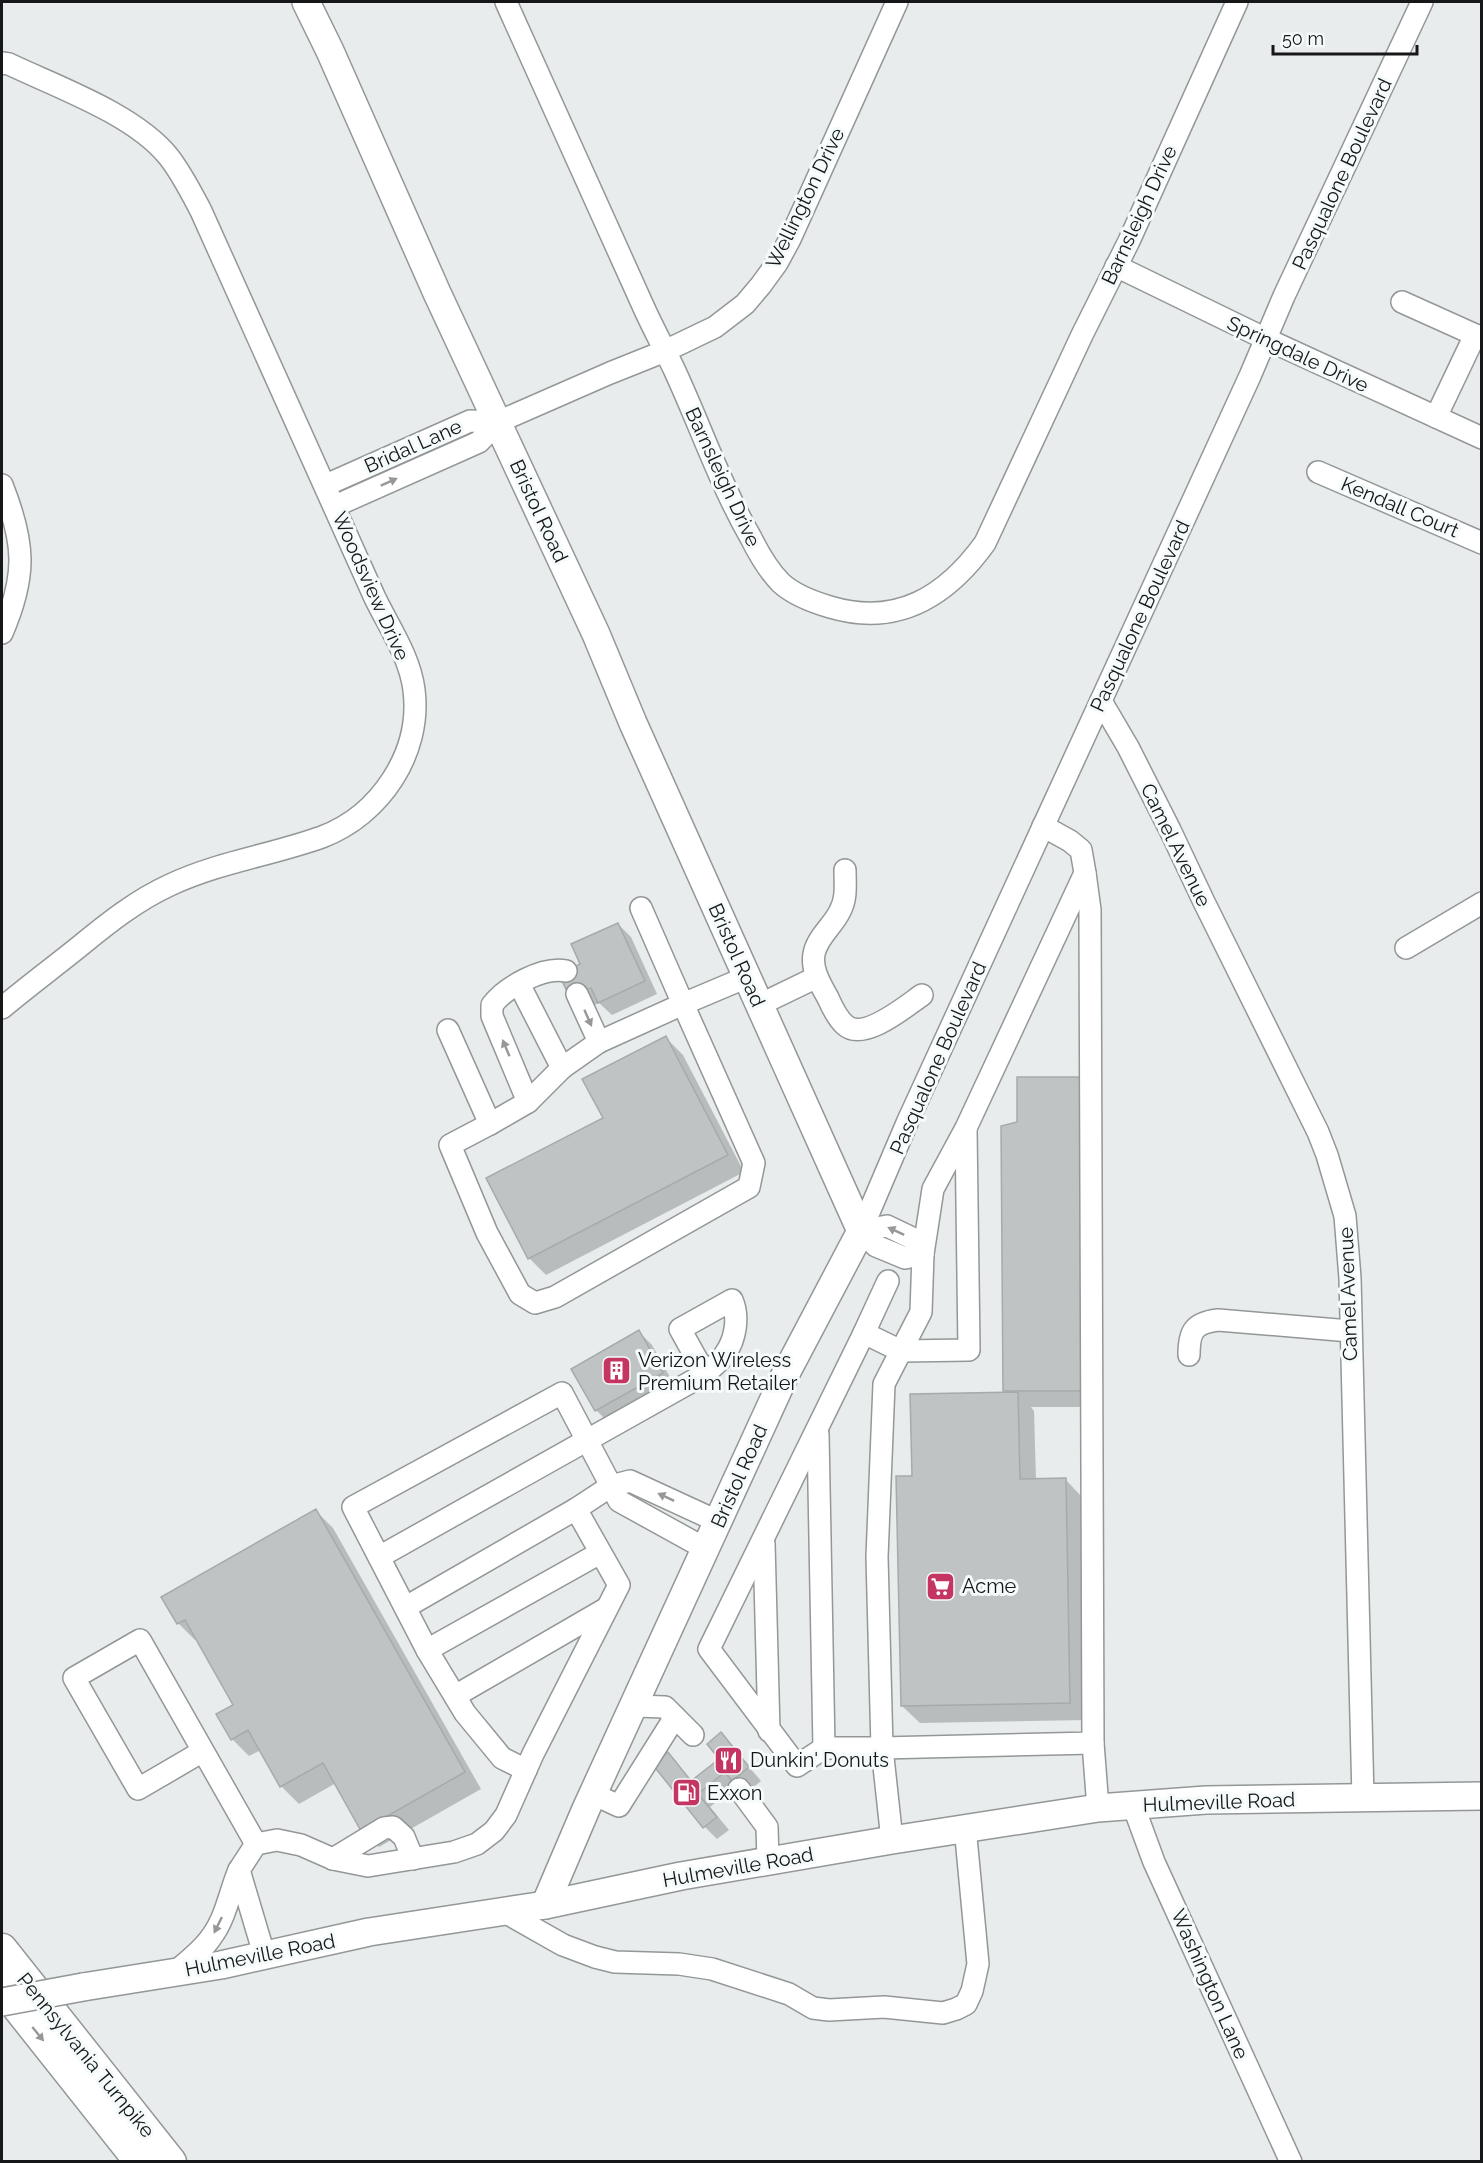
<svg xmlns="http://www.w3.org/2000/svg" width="1483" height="2163" font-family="Raleway,sans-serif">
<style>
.shadow{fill:#0003;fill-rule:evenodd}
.building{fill:#bfc3c4;stroke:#a6aaab;stroke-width:1.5}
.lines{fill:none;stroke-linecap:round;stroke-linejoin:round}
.minor-casing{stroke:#939798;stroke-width:24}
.major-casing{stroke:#939798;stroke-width:30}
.highway-casing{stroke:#939798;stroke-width:33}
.minor{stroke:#fff;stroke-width:21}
.major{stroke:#fff;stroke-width:27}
.highway{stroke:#fff;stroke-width:30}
.major-bridge-casing{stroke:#939798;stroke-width:30;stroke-linecap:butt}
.major-bridge{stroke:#fff;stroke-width:27}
.oneway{fill:#969797}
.labels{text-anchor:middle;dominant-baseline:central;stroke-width:6;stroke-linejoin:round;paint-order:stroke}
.street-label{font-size:20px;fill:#161718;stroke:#f5fafb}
.poi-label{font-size:20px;fill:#161718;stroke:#f5fafb;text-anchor:start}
</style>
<rect width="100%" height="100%" fill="#e8eced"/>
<g class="shadow">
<path d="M 618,924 L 631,937 L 657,994 L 612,1015 L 599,1003 L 584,1010 L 571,997 L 561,975 L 582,965 L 573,945 ZM 597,984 L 598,986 L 574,997 L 574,994 Z"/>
<polygon points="666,1038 683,1055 744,1172 546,1275 529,1258 605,1119"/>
<polygon points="1003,1127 1101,1407 1031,1407 1034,1411 1036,1480 1065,1479 1082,1497 1087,1720 920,1723 902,1706 913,1477 1008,1394 1005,1390"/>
<polygon points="639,1332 652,1345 675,1386 609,1423 596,1410 573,1369"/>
<polygon points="316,1511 333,1528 481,1789 379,1847 362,1830 336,1783 299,1804 282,1787 261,1750 249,1756 232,1739 235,1705 197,1639 195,1640 178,1623"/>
<polygon points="721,1734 761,1781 746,1793 737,1785 710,1807 729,1830 717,1839 705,1827 668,1754 693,1782 721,1759"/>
</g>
<g class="building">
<polygon points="618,923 645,981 598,1003 591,988 570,998 559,974 580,964 571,944"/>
<polygon points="666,1036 728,1155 528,1259 486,1178 603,1118 582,1079"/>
<polygon points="1017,1077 1082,1077 1084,1391 1003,1391 1001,1126 1017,1122"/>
<polygon points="639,1330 663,1373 595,1411 571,1369"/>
<polygon points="1018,1392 1020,1479 1066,1478 1070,1703 901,1706 896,1476 912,1476 910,1394"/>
<polygon points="316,1509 465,1772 361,1831 323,1763 280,1787 248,1730 231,1740 216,1714 233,1705 185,1620 177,1624 161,1597"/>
<polygon points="721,1732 749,1767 732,1781 725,1772 698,1794 717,1817 703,1828 653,1765 668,1752 691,1781 719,1759 707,1744"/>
</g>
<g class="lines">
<defs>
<g id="minor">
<path d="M 506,2 C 552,104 598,206 644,308 C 653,328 664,348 674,369 C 700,425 720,484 751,538 C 759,554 768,570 781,583 C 794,595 813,602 830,607 C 897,627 946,597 985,543 L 1082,335 L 1129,241 L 1237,2"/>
<path d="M 2,63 L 9,64 C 57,87 134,114 168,156 C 181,172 191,192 201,211 L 375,598 C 389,627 410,657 414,690 C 422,753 380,815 322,837 C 272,855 219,862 170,885 C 137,900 108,923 80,946 C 54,967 27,987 2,1008"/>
<polyline points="1116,266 1266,339 1482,438"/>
<polyline points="1402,302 1482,338"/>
<polyline points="1436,417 1475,335"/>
<polyline points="1318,472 1482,543"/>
<path d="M 2,485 C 25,543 27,575 2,633"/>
<polyline points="326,485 470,421 498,422"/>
<polyline points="335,506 479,442 498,422 610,373 665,351 715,327 745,304 761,285 777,263 790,239 897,2"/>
<polyline points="1101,701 1128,747 1170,830 1204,902 1318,1132 1327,1155 1345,1216 1350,1278 1363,1798"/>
<path d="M 845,870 C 845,885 847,898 840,911 C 833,926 817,937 814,954 C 811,970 821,985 828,998 C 832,1007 837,1018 845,1025 C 864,1042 906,1006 922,995"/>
<polyline points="641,908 683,1004 747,977"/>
<polyline points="1406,948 1482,903"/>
<polyline points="577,994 599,1042"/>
<polyline points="759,1005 817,977"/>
<polyline points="448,1030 490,1124 450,1145 487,1233 520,1294 535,1303 555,1297 749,1187 754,1163 683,1004 599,1042 562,1068"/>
<path d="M 528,1102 L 492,1016 L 492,1005 C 506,987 543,966 566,971"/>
<polyline points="490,1124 528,1102 562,1068 519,984"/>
<polyline points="861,1231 907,1123 1250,376 1284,296 1422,2"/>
<polyline points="861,1231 887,1226 912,1238 923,1254"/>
<polyline points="861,1231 876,1246 905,1258 923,1254"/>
<polyline points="888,1281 864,1333 901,1351 969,1350 966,1129"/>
<polyline points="864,1333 709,1649 797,1766 824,1748 882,1748 877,1557 884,1384 921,1312 923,1254 933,1189 966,1128 1085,873 1081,850 1070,841 1043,826"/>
<path d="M 1189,1355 C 1189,1331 1194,1323 1218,1320 L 1350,1331"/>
<polyline points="818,1434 824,1748"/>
<polyline points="764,1543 769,1731"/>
<path d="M 379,1557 L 705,1374 C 711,1368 720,1362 725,1354 C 736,1339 739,1316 732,1300 L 680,1329 L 705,1374"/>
<polyline points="406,1607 576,1509"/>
<polyline points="427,1650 600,1553"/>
<polyline points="455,1696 607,1608"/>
<polyline points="635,1706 665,1707 693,1735"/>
<polyline points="1093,1743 1098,1808"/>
<polyline points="203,1751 138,1789 74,1678 140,1640 256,1844"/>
<polyline points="526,1770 502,1758 465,1713 427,1650 353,1507 562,1393 619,1501 706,1549"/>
<polyline points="739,1789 767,1827 768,1861"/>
<polyline points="593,1794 619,1806 675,1717"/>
<polyline points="1133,1805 1154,1862 1291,2162"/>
<polyline points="892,1840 882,1748 1093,1743 1090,910 1085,873"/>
<polyline points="333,1859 384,1828 393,1827 404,1837 413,1859"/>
<polyline points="503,1911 563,1945 595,1957 615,1962 679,1964 712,1969 789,1994 813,2008 829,2010 884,2007 943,2013 956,2009 966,2004 972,1991 978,1964 965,1827"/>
<polyline points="264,1954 239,1870 256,1844 277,1840 301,1845 333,1859 368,1866 454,1852 477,1844 494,1831 506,1815 533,1754 619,1585 576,1509 611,1486 630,1481 719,1522"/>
<path d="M 175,1972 C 188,1961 203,1950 212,1936 C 226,1917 230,1891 239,1870"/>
</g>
<g id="major">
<polyline points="306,2 330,51 437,293 596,634 633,723 861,1231 784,1377 586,1809 545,1905"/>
<polyline points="83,1987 221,1965 369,1932 545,1905 681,1876 892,1840 1098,1808 1206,1800 1482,1796"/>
</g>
<g id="highway">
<polyline points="2,1949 171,2162"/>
<polyline points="2,1988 140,2162"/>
</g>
</defs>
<use href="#minor" class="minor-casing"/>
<use href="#major" class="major-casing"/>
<use href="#highway" class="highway-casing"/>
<use href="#minor" class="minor"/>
<use href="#major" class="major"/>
<use href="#highway" class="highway"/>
<defs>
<polyline id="major-bridge" points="2,2002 83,1987"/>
</defs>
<use href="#major-bridge" class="major-bridge-casing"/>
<use href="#major-bridge" class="major-bridge"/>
</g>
<defs><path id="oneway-solid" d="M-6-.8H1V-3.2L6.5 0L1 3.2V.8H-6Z" transform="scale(1.5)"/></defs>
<g class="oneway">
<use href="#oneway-solid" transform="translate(389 482) rotate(-24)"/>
<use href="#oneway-solid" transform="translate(588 1018) rotate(66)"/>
<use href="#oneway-solid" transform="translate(506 1048) rotate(-113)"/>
<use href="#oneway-solid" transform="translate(896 1231) rotate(-155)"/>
<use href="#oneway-solid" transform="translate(666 1497) rotate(-155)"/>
<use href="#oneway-solid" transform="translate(218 1925) rotate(116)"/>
<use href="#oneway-solid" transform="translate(38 2034) rotate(51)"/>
</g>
<defs>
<symbol id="building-square" viewBox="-11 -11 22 22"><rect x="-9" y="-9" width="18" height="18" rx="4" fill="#c43561" stroke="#f5fafb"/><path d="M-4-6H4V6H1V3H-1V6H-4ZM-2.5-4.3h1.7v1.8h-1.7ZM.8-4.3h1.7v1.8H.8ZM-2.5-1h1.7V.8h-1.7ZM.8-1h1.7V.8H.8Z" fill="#fff"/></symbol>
<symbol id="supermarket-square" viewBox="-11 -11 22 22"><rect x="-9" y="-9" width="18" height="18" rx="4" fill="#c43561" stroke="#f5fafb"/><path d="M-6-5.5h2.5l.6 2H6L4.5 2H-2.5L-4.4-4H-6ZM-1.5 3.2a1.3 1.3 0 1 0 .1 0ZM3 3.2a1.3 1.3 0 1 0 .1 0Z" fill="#fff"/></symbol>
<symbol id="restaurant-square" viewBox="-11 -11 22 22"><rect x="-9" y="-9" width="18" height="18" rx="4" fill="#c43561" stroke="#f5fafb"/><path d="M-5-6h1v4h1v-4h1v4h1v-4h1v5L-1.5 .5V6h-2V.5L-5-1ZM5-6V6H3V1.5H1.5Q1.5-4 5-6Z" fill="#fff"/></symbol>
<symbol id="fuel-square" viewBox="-11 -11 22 22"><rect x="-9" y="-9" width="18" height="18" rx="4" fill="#c43561" stroke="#f5fafb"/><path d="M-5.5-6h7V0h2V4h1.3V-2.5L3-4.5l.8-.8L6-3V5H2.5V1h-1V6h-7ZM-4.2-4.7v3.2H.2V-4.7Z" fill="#fff"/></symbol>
</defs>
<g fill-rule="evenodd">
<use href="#building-square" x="600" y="1354" width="33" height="33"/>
<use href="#supermarket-square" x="924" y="1570" width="33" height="33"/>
<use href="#restaurant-square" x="712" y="1744" width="33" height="33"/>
<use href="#fuel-square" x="670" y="1776" width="33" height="33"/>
</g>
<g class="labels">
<g class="street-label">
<text transform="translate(1342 174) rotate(-65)">Pasqualone Boulevard</text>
<text transform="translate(805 198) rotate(-64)">Wellington Drive</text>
<text transform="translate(1139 215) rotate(-65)">Barnsleigh Drive</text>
<text transform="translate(1298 354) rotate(25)">Springdale Drive</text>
<text transform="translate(413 446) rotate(-24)">Bridal Lane</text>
<text transform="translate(723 477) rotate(65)">Barnsleigh Drive</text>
<text transform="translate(1400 507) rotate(23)">Kendall Court</text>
<text transform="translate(539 511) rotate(65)">Bristol Road</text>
<text transform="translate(371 586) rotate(66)">Woodsview Drive</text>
<text transform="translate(1140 616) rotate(-65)">Pasqualone Boulevard</text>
<text transform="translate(1176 845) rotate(64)">Camel Avenue</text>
<text transform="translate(737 955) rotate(66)">Bristol Road</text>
<text transform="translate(938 1058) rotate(-66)">Pasqualone Boulevard</text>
<text transform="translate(1348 1294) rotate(-92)">Camel Avenue</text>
<text transform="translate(739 1476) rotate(-66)">Bristol Road</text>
<text transform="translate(1219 1802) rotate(-2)">Hulmeville Road</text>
<text transform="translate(738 1867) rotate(-10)">Hulmeville Road</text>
<text transform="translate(260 1955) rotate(-11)">Hulmeville Road</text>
<text transform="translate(1210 1984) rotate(66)">Washington Lane</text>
<text transform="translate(86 2055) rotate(51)">Pennsylvania Turnpike</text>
</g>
<g class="poi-label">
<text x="638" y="1360">Verizon Wireless<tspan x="638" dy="23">Premium Retailer</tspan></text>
<text x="962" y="1586">Acme</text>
<text x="750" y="1760">Dunkin' Donuts</text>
<text x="707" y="1793">Exxon</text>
</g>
</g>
<rect width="1483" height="2163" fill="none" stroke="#161718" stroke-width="6"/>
<path d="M1273 45v9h144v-9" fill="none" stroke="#161718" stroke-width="3"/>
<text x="1282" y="45" font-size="18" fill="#161718" stroke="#f5fafb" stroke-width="4.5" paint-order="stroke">50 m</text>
</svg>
